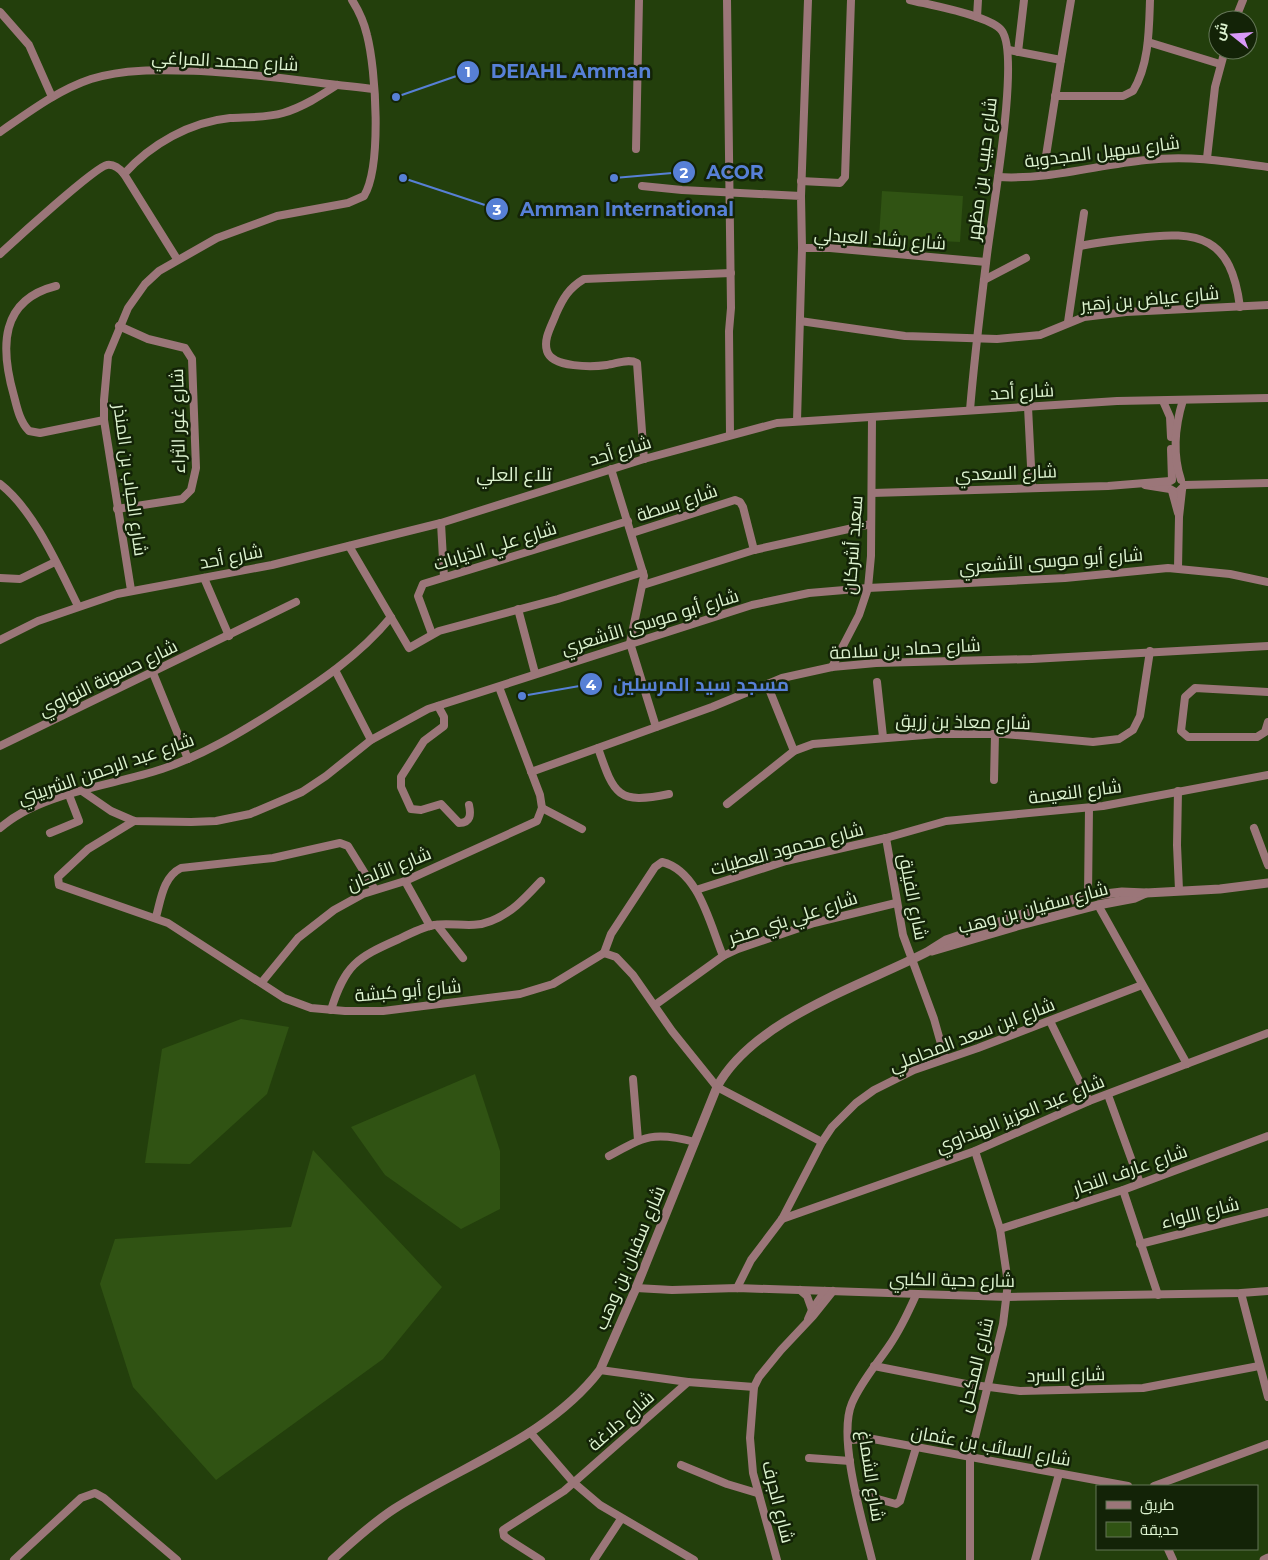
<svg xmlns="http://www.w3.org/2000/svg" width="1268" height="1560" font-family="Montserrat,Cairo,sans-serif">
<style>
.green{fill:#305313}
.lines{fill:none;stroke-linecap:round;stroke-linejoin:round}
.minor{stroke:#9b7679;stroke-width:8}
.tertiary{stroke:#9b7679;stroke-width:9}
.labels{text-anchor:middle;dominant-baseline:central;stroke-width:5;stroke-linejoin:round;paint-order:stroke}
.street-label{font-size:18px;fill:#ddf3d0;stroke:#132307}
.neighbourhood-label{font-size:19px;fill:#ddf3d0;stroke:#132307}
.leader{fill:none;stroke:#5780d6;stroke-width:2}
.callout-dot{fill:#5780d6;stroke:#132307;stroke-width:2}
.mark-label{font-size:15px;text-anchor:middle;font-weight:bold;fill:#fff}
.callout-label{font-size:19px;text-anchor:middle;font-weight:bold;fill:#5780d6;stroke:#132307;stroke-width:5;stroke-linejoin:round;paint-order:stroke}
</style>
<rect width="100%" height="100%" fill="#233f0c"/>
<g class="green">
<polygon points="882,191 963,196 960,242 879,238"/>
<polygon points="241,1019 289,1027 267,1094 190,1164 145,1163 162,1049"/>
<polygon points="475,1074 500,1151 500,1209 461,1229 385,1175 351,1127"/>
<polygon points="313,1150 442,1287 383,1359 216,1480 133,1387 100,1284 115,1239 291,1227"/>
</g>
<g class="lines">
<g class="minor">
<polyline points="727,0 731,308 729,331 730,434"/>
<path d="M 910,0 C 930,5 992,16 1002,31 C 1021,58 990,222 986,263 C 980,312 974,361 970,410"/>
<polyline points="0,12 29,45 52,97"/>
<polyline points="977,17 978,0"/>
<polyline points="1235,20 1243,0"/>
<polyline points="1148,42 1220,64"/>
<polyline points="1009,50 1061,60 1071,0"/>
<polyline points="1018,52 1024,0"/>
<path d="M 1055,96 L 1123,96 L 1133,91 C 1149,65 1149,30 1150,0"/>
<path d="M 0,132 C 29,112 58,90 91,79 C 126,68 165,70 201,71 C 259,74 316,83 374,89"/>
<polyline points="636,149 639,0"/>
<polyline points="1207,158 1215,87 1225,50"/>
<path d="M 124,174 C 151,144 190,122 230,118 C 247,117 266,118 283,113 C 303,107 320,96 337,85"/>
<polyline points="1043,175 1061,60"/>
<path d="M 998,177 C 1048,180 1097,165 1146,160 C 1188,155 1226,161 1268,167"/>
<polyline points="801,181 840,183 845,177 851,0"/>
<polyline points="642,186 682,190 801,196 802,248 830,248 986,262"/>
<polyline points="801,196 808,0"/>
<path d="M 1080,246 C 1099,242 1118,240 1137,238 C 1200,230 1231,237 1240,307"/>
<path d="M 0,254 C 14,241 95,167 107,165 C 114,164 120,169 124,174 L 177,259"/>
<polyline points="984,280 1026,258"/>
<path d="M 56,286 C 0,300 0,347 14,396 C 17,408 20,422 29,431 L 40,433 L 104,420"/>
<polyline points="800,321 905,336 997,339 1040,335 1084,317 1126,312 1268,305"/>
<polyline points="1068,322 1084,213"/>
<polyline points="1163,401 1170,417 1171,437"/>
<polyline points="1028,407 1032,486"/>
<polyline points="797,421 802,248"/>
<polyline points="1171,449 1172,480"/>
<path d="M 644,459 L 637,363 C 628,358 616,364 607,365 C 593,367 552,368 547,351 C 543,339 552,325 556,314 C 563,298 569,288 584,279 L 731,273"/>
<polyline points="611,469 644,576 630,643 656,727"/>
<path d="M 1181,480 C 1172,453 1175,426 1183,400"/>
<path d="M 0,484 C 34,510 59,568 78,606"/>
<polyline points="1145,485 1170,489 1177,493 1184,486"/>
<polyline points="1184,485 1268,483"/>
<polyline points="1172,491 1178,513"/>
<polyline points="872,493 1108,486 1170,481"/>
<polyline points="117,509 182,499 191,490 196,468 192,359 185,348 148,339 119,326"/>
<polyline points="441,523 444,577"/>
<polyline points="632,533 735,500 740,502 743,507 754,550"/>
<polyline points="349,546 409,648 439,631 558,599 643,572"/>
<polyline points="1178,568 1179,517 1182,490"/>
<polyline points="0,578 20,579 55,562"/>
<polyline points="204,578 229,636"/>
<polyline points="643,585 754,550 871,524"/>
<path d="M 131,590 L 104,420 L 104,400 L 108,356 L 128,308 L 145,284 L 159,271 L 217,238 L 277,216 L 348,203 L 364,196 C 382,166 376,70 367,35 C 364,22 359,11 352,0"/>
<polyline points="518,609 535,673"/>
<polyline points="432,634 418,596 423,584 628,521"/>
<polyline points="0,640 38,621 117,594 272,565 441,523 644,459 777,423 1117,401 1268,398"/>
<polyline points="832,667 859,615 868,588 871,556 872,418"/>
<polyline points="335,670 371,740"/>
<polyline points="153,673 188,759"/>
<polyline points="877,682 883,737"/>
<polyline points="767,684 794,751"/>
<polyline points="1268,692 1195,688 1185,697 1181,731 1188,737 1257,737 1265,732 1268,722"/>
<path d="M 438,706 L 444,717 L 444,726 L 424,741 L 401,777 L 401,787 L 411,809 L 421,810 L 441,804 L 459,823 C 471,823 471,814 469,805"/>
<polyline points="0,746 296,602"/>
<path d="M 598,748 C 614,794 617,805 669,794"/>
<polyline points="531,772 712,707 782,678 832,667 876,663 1032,659 1268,646"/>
<polyline points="994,780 995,734"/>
<polyline points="82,791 111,811 134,821 191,822 216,821 250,814 302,792 326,776 371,740 428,709 752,605 809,593 868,588 1065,578 1168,568 1230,574 1268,582"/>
<polyline points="1178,791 1177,845 1179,890"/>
<polyline points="727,804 794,751 813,744 937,734 1004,734 1093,742 1119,739 1133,730 1140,716 1150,651"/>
<polyline points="542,808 582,829"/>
<polyline points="134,821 88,849 58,877 59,885 168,923 284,998 311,1008 345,1011 383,1011 520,994 553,984 604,953 616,957 633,975 672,1031 717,1087 822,1142"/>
<path d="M 0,828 C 41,792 111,786 162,769 C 203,755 240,733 276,710 C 318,683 359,656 391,617"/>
<polyline points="1254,828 1268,865"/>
<polyline points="50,833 79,821 69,795"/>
<polyline points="886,838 903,935 934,1019 945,1058"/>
<polyline points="405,881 430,926"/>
<polyline points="696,890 786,861 886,838 946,821 1103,806 1268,775"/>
<polyline points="1088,896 1089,808"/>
<polyline points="1098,905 1187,1064"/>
<path d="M 156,917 C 161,899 163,877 181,868 L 273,858 L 340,843 L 348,846 L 374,888"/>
<polyline points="437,925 463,958"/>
<path d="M 604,953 L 611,934 L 655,867 L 662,862 C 699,871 710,925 723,956"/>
<polyline points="262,982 298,938 334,910 363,894 405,881 537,821 542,808 540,795 499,687"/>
<polyline points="655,1005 723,956 738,949 814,923 896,903"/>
<path d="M 331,1010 C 345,965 356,958 399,939 C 409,934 423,927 434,925 C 454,922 472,929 491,921 C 512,913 526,897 541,881"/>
<polyline points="1050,1021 1089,1101"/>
<polyline points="633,1079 638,1140"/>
<polyline points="1108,1095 1140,1183"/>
<path d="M 609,1156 C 645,1136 654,1131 695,1142"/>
<polyline points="1123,1190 1158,1295"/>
<polyline points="782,1219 975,1151 1089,1101 1268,1033"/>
<polyline points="1000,1229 1123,1190 1268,1136"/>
<polyline points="1140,1244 1268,1212"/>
<polyline points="636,1288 672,1290 737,1288 1008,1297 1241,1293 1268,1291"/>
<polyline points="737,1288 751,1260 782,1219 822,1142 832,1127 856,1103 874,1090 914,1070 978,1048 1142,985"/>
<polyline points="800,1290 807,1296 812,1310"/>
<polyline points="1241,1293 1268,1397"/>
<polyline points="808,1319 812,1310 825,1291"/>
<polyline points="874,1366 966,1384 1020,1391 1143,1388 1259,1366"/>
<polyline points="600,1370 688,1382"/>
<polyline points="530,1432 573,1482 600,1505 694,1560"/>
<polyline points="848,1440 873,1439 1128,1486"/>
<polyline points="809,1458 850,1461"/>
<polyline points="681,1465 727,1484 757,1493"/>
<polyline points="1154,1486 1268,1444"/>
<polyline points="856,1493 896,1504 900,1501 916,1448"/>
<polyline points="1168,1549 1173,1560"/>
<polyline points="14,1560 81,1498 95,1493 104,1498 177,1560"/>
<polyline points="541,1560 508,1539 504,1536 503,1530 564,1491 688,1382 754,1387"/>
<polyline points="594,1560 621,1519"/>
<polyline points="777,1560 753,1473 750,1438 754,1387 759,1377 781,1350 813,1316 833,1291"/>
<path d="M 872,1560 C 863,1523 837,1438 852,1403 C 861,1382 876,1365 889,1346 C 900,1330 908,1313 916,1295"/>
<polyline points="970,1560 970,1458 1003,1324 1008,1283 1000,1229 975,1151"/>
<polyline points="1035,1560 1059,1474"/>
</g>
<g class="tertiary">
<polyline points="932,951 1017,926 1098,905 1135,898 1146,893"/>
<path d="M 332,1560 C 352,1542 371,1524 394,1509 C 463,1465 549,1437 600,1370 L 636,1288 L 717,1087 C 754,1019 861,986 927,952 L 946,940 L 1046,906 L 1088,896 L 1122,892 L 1146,893 L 1220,889 L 1268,883"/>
<polyline points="1264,1560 1268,1558"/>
</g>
</g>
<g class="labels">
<g class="street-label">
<text transform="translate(225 61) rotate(3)">شارع محمد المراغي</text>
<text transform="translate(1102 152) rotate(-7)">شارع سهيل المجدوبة</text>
<text transform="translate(982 169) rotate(-83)">شارع حبيب بن مظهر</text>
<text transform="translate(880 239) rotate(4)">شارع رشاد العبدلي</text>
<text transform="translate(1150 299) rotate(-5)">شارع عياض بن زهير</text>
<text transform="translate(1022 392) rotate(-3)">شارع أحد</text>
<text transform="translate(178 421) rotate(-91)">شارع غور الثراء</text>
<text transform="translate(620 451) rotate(-17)">شارع أحد</text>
<text transform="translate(1006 473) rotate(-2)">شارع السعدي</text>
<text transform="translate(130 480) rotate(82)">شارع الحباب بن المنذر</text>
<text transform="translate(677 503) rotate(-18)">شارع بسطة</text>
<text transform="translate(853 545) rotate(-86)">سعيد أشركان</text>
<text transform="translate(495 546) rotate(-17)">شارع علي الذيابات</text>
<text transform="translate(231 557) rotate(-11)">شارع أحد</text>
<text transform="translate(1051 561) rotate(-4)">شارع أبو موسى الأشعري</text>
<text transform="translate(650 622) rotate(-17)">شارع أبو موسى الأشعري</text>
<text transform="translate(905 649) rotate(-3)">شارع حماد بن سلامة</text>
<text transform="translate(108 678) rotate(-26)">شارع حسونة النواوي</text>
<text transform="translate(963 722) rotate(1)">شارع معاذ بن زريق</text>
<text transform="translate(106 769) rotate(-19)">شارع عبد الرحمن الشربيني</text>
<text transform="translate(1075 792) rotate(-7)">شارع النعيمة</text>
<text transform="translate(787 849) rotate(-15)">شارع محمود العطيات</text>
<text transform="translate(389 869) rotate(-22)">شارع الألحان</text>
<text transform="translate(913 897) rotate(79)">شارع الفيلق</text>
<text transform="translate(1033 908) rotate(-15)">شارع سفيان بن وهب</text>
<text transform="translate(793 918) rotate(-18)">شارع علي بني صخر</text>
<text transform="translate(408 991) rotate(-5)">شارع أبو كبشة</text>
<text transform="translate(972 1035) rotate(-21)">شارع ابن سعد المحاملي</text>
<text transform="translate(1020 1114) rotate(-22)">شارع عبد العزيز الهنداوي</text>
<text transform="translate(1130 1170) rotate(-19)">شارع عارف النجار</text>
<text transform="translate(1200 1213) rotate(-14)">شارع اللواء</text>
<text transform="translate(630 1258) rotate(-67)">شارع سفيان بن وهب</text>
<text transform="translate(952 1280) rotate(1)">شارع دحية الكلبي</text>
<text transform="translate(976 1365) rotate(-76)">شارع المكحل</text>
<text transform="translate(1066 1375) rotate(-1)">شارع السرد</text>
<text transform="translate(621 1421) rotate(-41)">شارع دلاغة</text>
<text transform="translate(991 1446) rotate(10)">شارع السائب بن عثمان</text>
<text transform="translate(871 1476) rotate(81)">شارع الشماغ</text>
<text transform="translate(778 1502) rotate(76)">شارع الجرف</text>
</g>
<g class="neighbourhood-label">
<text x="514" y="474">تلاع العلي</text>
</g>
</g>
<path class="leader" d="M396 97L468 72M614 178L684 172M403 178L497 209M522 696L591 684"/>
<g class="callout-dot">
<circle cx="396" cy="97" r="5"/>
<circle cx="614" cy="178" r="5"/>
<circle cx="403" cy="178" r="5"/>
<circle cx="522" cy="696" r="5"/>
<circle cx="468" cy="72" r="12"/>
<circle cx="684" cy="172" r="12"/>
<circle cx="497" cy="209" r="12"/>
<circle cx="591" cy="684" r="12"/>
</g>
<g class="mark-label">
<text x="468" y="77">1</text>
<text x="684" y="178">2</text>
<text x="497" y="215">3</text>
<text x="591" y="690">4</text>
</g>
<g class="callout-label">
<text x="571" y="78">DEIAHL Amman</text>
<text x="735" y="179">ACOR</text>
<text x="627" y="216">Amman International</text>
<text x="701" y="691">مسجد سيد المرسلين</text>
</g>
<rect x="1096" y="1485" width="162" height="65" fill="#132307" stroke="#647657"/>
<rect x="1106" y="1501" width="25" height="8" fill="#9b7679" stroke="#647657"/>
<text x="1140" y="1510" font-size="15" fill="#ddf3d0">طريق</text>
<rect x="1106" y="1522" width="25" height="15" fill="#305313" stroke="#647657"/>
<text x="1140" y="1535" font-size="15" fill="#ddf3d0">حديقة</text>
<g transform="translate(1233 35) rotate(287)"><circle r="24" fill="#132307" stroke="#647657"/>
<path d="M0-4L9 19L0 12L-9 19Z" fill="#d99af8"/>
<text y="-8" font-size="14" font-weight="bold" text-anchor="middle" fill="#ddf3d0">ش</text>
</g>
</svg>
